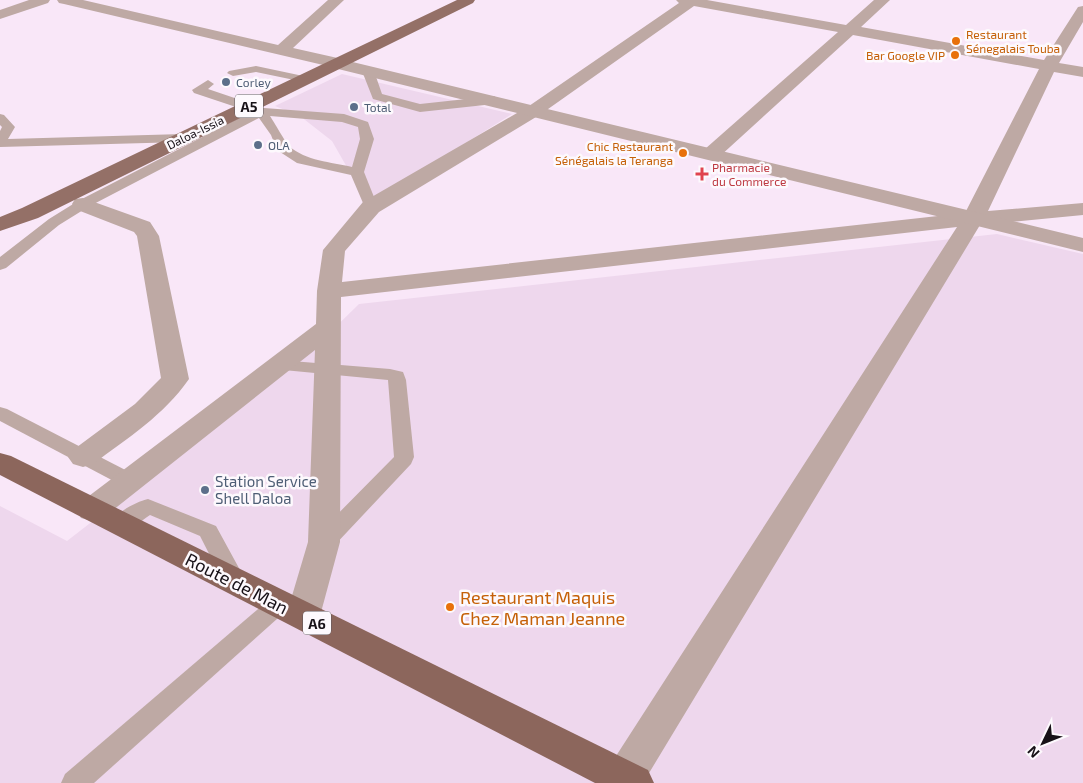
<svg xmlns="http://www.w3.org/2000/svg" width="1083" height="783" font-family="'Exo 2',sans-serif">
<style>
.built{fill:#eed7ed}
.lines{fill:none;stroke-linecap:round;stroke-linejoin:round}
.service{fill:#bea9a4;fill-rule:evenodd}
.pedestrian{fill:#bea9a4;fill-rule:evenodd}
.minor{fill:#bea9a4;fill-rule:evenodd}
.tertiary{fill:#bea9a4;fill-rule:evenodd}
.primary{fill:#947067;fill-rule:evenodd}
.trunk{fill:#8c665c;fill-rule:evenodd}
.food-dot{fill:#e8710a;stroke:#fdf9fd;stroke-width:2}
.service-dot{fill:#5c6f8a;stroke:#fdf9fd;stroke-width:2}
.health-dot{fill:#e0444e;stroke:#fdf9fd;stroke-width:2}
.labels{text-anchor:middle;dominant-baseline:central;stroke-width:5;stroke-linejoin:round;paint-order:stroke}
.far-food-label{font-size:12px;fill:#c56008;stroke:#fdf9fd;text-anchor:end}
.far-service-label{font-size:12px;fill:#4e5e75;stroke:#fdf9fd;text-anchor:start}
.far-street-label{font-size:12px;fill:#171117;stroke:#fdf9fd}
.far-health-label{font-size:12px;fill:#be3a42;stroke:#fdf9fd;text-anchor:start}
.shield{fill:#fdf9fd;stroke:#5c575c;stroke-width:1}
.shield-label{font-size:14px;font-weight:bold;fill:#171117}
.service-label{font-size:15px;fill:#4e5e75;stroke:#fdf9fd;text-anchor:start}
.near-street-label{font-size:18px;fill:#171117;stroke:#fdf9fd}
.near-food-label{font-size:18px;fill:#c56008;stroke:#fdf9fd;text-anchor:start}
</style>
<rect width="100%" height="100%" fill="#f9e7f8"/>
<g class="built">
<polygon points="342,74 512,114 368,204 332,141 300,116 275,106"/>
<polygon points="997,234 1083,254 1083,783 0,783 0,506 67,541 307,355 359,304"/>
</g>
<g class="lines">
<g class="service">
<polygon points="256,66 308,77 310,79 304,82 256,72 233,76 227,73 229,71"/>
<polygon points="368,68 374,71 382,94 420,104 494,96 500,100 494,104 420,112 373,99 362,71"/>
<path d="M 208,80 L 214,84 L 208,89 L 264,108 L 344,114 L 368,122 L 374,139 L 364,172 L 378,207 L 376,210 L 366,210 L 351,175 L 297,163 L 277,150 L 271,135 L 259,118 L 88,207 L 59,225 L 6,268 L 0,270 L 0,257 L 49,219 L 78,201 L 251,112 L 194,93 L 192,90 ZM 270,116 L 342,122 L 358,127 L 360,139 L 352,167 C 331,162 306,161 289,146 C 286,143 274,122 270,116 Z"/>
<polygon points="0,114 4,115 15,127 8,139 183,134 189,138 183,142 0,147 0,131 2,127 0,125"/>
<polygon points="279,360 390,369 403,372 406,380 414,457 411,464 332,548 324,550 316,548 313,542 316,536 394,457 388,380 273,369 270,365 273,361"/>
<polygon points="0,407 7,409 137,476 140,481 137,486 130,488 123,486 0,421"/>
<path d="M 148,499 L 216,526 L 246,581 L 242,587 L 234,590 L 226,587 L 200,536 L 150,515 C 138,523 127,534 112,529 L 109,524 C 116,513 135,502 148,499 Z"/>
<polygon points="279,595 287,598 291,604 287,610 94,783 61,783 65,774 271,598"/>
</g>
<path class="pedestrian" d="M 83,198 L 150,222 L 159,236 L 189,379 C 164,415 128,438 93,464 L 83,467 L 73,464 L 68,457 L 73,450 L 135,404 L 161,378 L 137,236 L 134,232 L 75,209 L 72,204 L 75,199 Z"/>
<g class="minor">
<polygon points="29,0 50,0 48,3 0,19 0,10"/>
<polygon points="57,0 83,0 278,45 328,0 344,0 293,48 342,59 344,63 342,67 336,68 64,4 59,3"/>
<path d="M 676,0 L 707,0 L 846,25 L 874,0 L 890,0 L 861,27 L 1044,60 L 1078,7 L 1083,6 L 1083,22 L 1059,63 L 1083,67 L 1083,77 L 1054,72 L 988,211 L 1083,203 L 1083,215 L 980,225 L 643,783 L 601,783 L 607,770 L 957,227 L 341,297 L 340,542 L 320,616 L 315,625 L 303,629 L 291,625 L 286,616 L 308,542 L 315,350 L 103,518 L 92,521 L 81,518 L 76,510 L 81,502 L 316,324 L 317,291 L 323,250 L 363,202 L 529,106 L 679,3 ZM 694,6 L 838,32 L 705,149 L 702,153 L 705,157 L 712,159 L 719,157 L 853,35 L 1039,69 L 965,213 L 342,282 L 345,251 L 379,212 L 541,114 Z"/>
</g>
<polygon class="tertiary" points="336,58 1083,238 1083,252 330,67 328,63 330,59"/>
<polygon class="primary" points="457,0 475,0 473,3 38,218 0,231 0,217 22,208"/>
<polygon class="trunk" points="0,453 11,456 648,770 654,783 595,783 0,475"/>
</g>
<g class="food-dot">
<circle cx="956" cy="41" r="5"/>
<circle cx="955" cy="55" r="5"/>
<circle cx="683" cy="153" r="5"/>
<circle cx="450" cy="607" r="5"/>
</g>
<g class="service-dot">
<circle cx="226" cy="82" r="5"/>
<circle cx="354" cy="107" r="5"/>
<circle cx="258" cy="145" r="5"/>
<circle cx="205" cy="490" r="5"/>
</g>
<path class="health-dot" d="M699.5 166.5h5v5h5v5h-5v5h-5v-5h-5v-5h5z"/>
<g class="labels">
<g class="far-food-label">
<text x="966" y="34" text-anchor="start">Restaurant<tspan x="966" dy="14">Sénegalais Touba</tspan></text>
<text x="945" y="55">Bar Google VIP</text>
<text x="673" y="146">Chic Restaurant<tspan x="673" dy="14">Sénégalais la Teranga</tspan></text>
</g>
<g class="far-service-label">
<text x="236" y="82">Corley</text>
<text x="364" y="107">Total</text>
<text x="268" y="145">OLA</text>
</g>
<g class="far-street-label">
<text transform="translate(195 132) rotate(-26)">Daloa-Issia</text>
</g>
<g class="far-health-label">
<text x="712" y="167">Pharmacie<tspan x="712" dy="14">du Commerce</tspan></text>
</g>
<g class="shield">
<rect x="235" y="94.5" width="28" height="23" rx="4"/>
<rect x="303" y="611.5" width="28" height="23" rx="4"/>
</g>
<g class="shield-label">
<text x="249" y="106">A5</text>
<text x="317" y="623">A6</text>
</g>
<g class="service-label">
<text x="215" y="481">Station Service<tspan x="215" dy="17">Shell Daloa</tspan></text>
</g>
<g class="near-street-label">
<text transform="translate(237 583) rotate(27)">Route de Man</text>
</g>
<g class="near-food-label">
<text x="460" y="597">Restaurant Maquis<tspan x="460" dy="21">Chez Maman Jeanne</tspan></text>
</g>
</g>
<g transform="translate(1043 743) rotate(227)" stroke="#fdf9fd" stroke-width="4" paint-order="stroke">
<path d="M0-4L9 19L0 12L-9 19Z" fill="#171117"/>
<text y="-8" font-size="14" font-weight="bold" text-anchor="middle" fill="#171117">N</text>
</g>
</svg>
